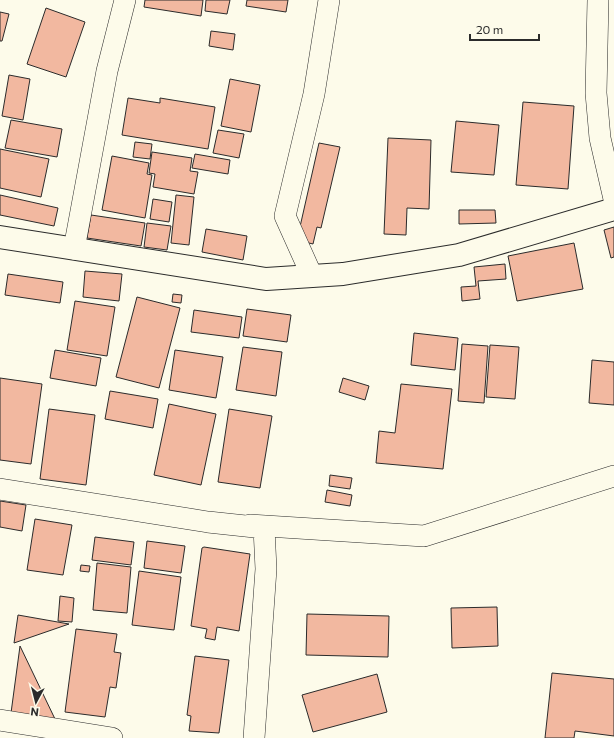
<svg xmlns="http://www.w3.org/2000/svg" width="614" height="738" font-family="Commissioner,sans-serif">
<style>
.building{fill:#f2b8a0;stroke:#2b2b2b}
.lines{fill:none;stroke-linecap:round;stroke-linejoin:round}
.street-casing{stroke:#2b2b2b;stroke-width:22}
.secondary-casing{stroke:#2b2b2b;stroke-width:24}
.street{stroke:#fdfbea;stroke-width:21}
.secondary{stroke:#fdfbea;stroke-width:22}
</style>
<rect width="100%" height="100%" fill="#fdfbea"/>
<g class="building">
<polygon points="145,0 203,0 201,16 144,7"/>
<polygon points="206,0 230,0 227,14 205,11"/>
<polygon points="247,0 288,0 286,12 246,6"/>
<polygon points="46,8 85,22 66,77 27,64"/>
<polygon points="0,12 9,14 2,41 0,41"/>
<polygon points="211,31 235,34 233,50 209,46"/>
<polygon points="9,75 30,79 23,120 2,116"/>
<polygon points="230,79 260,85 251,132 221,126"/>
<polygon points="128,98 160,103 160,98 215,107 208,149 122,135"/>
<polygon points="523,102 574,106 568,189 516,185"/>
<polygon points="11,120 62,129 57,157 5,148"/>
<polygon points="456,121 499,125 494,175 451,172"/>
<polygon points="218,130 244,134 239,158 213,153"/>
<polygon points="388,138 431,140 429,209 407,208 406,235 384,234"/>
<polygon points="135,142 152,144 150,159 133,157"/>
<polygon points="319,143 340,147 321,228 317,227 313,244 297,240"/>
<polygon points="0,149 49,159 41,197 0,188"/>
<polygon points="152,152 192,158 190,171 198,172 194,194 153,187 155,174 149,173"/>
<polygon points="195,154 230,160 228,174 192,168"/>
<polygon points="112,156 149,163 147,174 152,175 145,218 102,210"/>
<polygon points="0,195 58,208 54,226 0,215"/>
<polygon points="176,195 194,197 189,245 171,243"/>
<polygon points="153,199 172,202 169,222 150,219"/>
<polygon points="459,210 495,210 496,223 459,224"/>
<polygon points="91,215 145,223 141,246 87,238"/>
<polygon points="147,223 171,226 167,250 144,247"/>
<polygon points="614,227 614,257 611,258 604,230"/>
<polygon points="206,229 247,236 243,260 202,252"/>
<polygon points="574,243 583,289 517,301 508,256"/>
<polygon points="505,264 506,279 478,281 480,299 462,301 461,287 476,286 474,267"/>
<polygon points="85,271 122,274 119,301 83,297"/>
<polygon points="8,274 63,282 60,303 5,295"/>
<polygon points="173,294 182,295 181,303 172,302"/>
<polygon points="137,297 180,308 159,388 116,377"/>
<polygon points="75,301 115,307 107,356 67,350"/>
<polygon points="247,309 291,315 287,342 243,336"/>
<polygon points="194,310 242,317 239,338 191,332"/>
<polygon points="414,333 458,338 455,370 411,365"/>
<polygon points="462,344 488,346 484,403 458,401"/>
<polygon points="490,345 519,347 515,399 486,397"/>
<polygon points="243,347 282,352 276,396 236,390"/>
<polygon points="55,350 101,358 96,386 50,378"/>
<polygon points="175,350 223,357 216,398 169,390"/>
<polygon points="592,360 614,362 614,405 589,403"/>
<polygon points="0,378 42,384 31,464 0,460"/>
<polygon points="343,378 369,386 365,400 339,392"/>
<polygon points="401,384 452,389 443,469 376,463 379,431 395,433"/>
<polygon points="110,391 158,399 153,428 105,419"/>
<polygon points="169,404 216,414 201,485 154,475"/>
<polygon points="49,409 95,415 86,485 40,479"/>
<polygon points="229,409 272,416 260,488 218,482"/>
<polygon points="330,475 352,478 350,489 329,486"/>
<polygon points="327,490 352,495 350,506 325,502"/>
<polygon points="0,501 26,505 22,531 0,527"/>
<polygon points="35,519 72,525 63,575 27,570"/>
<polygon points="95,537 134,542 131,565 92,560"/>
<polygon points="147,541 185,546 181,573 144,568"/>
<polygon points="204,547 250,554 239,631 217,627 215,640 205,638 207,629 191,626 202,548"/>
<polygon points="97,563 131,567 127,613 93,610"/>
<polygon points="81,565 90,566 89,572 80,571"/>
<polygon points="139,571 181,577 174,630 132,625"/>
<polygon points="60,596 74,598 72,622 58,621"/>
<polygon points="497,607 498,646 452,648 451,608"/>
<polygon points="307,614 389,616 388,657 306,655"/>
<polygon points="18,615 69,624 14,643"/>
<polygon points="76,629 117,634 114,652 121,653 116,688 110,687 105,717 65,712"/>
<polygon points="20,646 55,719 11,713"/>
<polygon points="195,656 229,660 219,733 189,731 191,716 187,715"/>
<polygon points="552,673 614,679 614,736 575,731 574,738 545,738"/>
<polygon points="377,674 387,712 313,732 302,695"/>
</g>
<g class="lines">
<defs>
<g id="street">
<polyline points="598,0 596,93 600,138 614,199"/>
<polyline points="74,249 107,71 125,0"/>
<polyline points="312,276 285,216 314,94 329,0"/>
<polyline points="0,489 208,522 264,528 266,569 254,738"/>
<polyline points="250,525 424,536 614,476"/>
<polyline points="0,720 112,738"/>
</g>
<polyline id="secondary" points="0,237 266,279 343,274 459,255 614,209"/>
</defs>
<use href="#street" class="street-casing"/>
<use href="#secondary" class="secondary-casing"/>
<use href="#street" class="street"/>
<use href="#secondary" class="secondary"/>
</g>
<g transform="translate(36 702) rotate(187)" stroke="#fdfbea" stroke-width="3" paint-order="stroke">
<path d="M0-3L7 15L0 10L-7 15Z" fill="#2b2b2b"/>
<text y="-6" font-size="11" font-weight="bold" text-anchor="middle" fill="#2b2b2b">N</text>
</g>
<path d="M470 34v6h69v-6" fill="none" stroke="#2b2b2b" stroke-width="2"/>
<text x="476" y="34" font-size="12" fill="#2b2b2b" stroke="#fdfbea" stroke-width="3" paint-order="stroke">20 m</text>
</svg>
